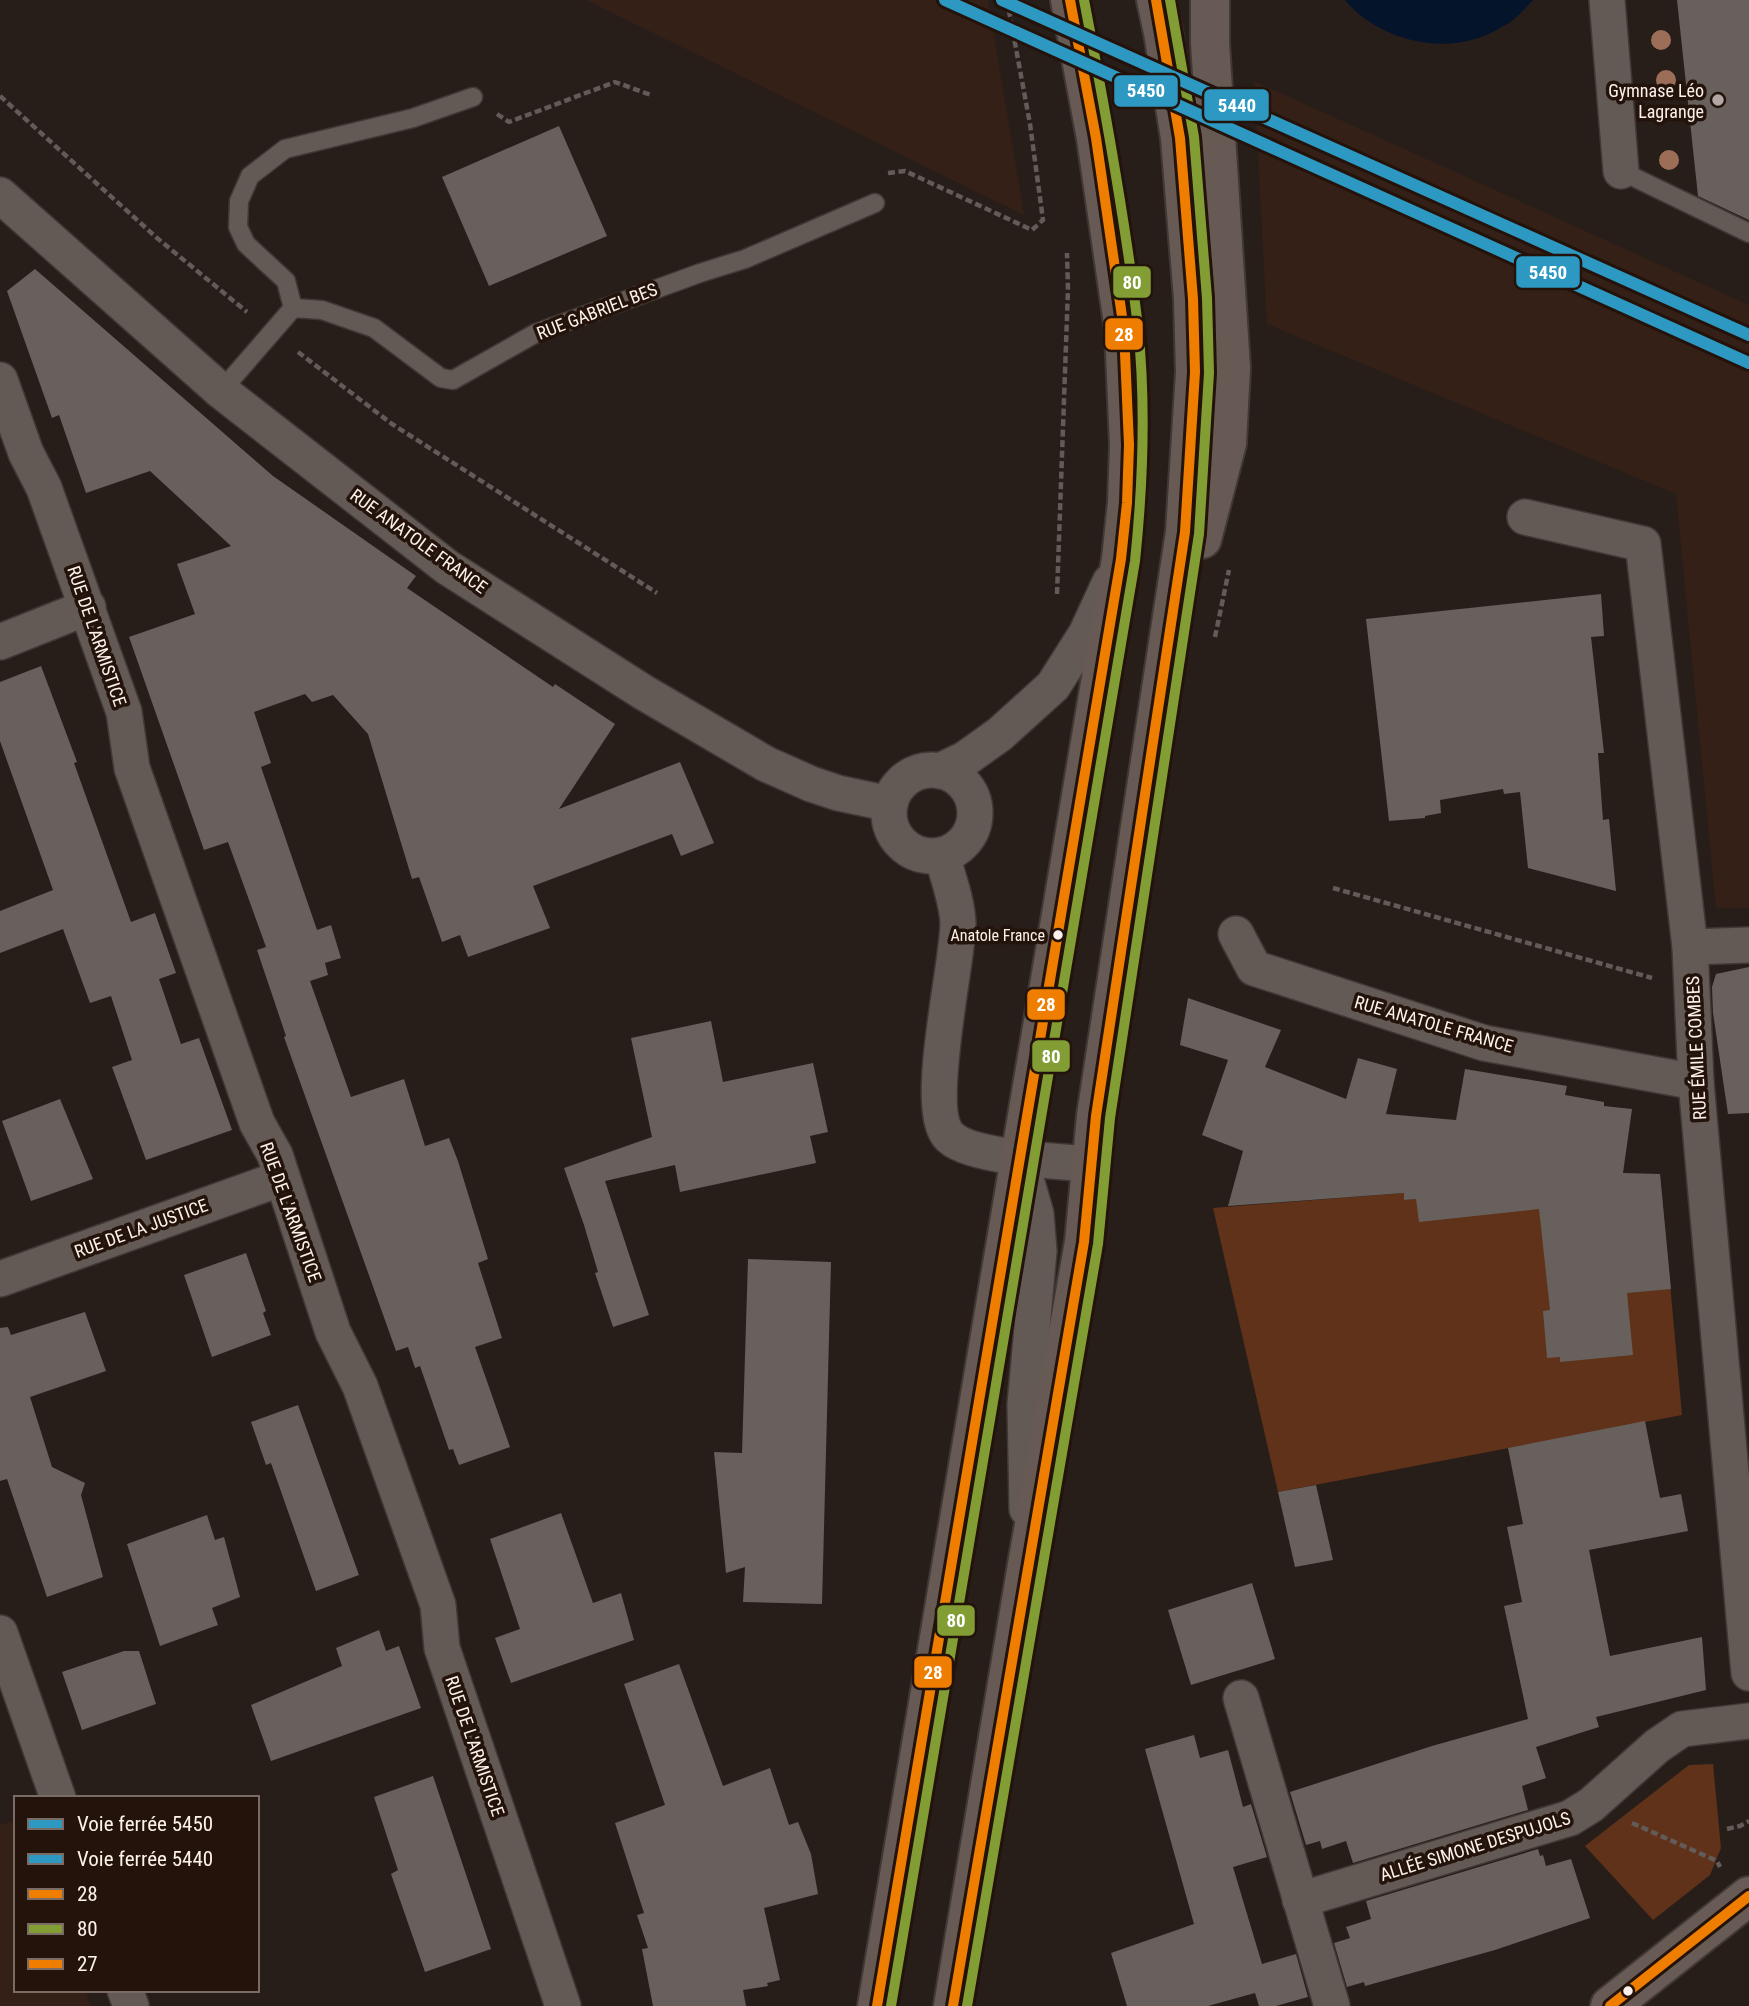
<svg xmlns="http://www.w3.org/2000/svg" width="1749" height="2006" font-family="'Roboto Condensed',sans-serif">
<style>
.built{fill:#342016}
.green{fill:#5f3219}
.water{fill:#04142a}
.building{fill:#68605c}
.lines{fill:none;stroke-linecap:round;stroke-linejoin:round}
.lane-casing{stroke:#403834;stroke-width:21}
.street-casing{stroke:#403834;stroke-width:38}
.secondary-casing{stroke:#403834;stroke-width:42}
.primary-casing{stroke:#403834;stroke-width:42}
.path{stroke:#635b57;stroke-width:4.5;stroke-dasharray:7 3.5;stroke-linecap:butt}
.lane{stroke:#635a55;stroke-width:18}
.street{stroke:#635a55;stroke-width:35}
.secondary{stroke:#685b56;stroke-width:38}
.primary{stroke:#675a54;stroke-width:38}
.bus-1-casing{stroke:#23130b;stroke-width:16}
.bus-2-casing{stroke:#23130b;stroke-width:16}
.bus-3-casing{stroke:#23130b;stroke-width:16}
.bus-1{stroke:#ee7d00;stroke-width:10}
.bus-2{stroke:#819d33;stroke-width:10}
.bus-3{stroke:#ee7d00;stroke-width:10}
.rail-1-casing{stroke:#23130b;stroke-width:18}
.rail-2-casing{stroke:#23130b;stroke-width:18}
.rail-1{stroke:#2d99c2;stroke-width:12}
.rail-2{stroke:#2d99c2;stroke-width:12}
.tree{fill:#9c6e58}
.poi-dot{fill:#b2a7a2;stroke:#23130b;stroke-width:2.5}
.bus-dot{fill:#fdf1eb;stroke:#23130b;stroke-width:2.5}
.labels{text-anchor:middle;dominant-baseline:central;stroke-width:7;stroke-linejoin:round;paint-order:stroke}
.bus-label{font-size:16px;fill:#fdf1eb;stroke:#23130b;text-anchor:end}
.poi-label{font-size:18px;fill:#fdf1eb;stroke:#23130b;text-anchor:end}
.street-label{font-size:18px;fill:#fdf1eb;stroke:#23130b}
.line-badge{stroke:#23130b;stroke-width:2.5}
.badge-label{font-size:19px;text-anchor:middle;font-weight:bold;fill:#fff}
</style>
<rect width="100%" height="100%" fill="#271e1a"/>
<g class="built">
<polygon points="586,0 988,0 1024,215"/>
<polygon points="1254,81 1749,305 1749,908 1716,908 1676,494 1267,324"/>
<polygon points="16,1820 16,1990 85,1990 91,2006 0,2006 0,1825"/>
</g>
<g class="green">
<polygon points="1660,1174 1682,1415 1278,1492 1213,1208 1404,1193 1404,1200"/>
<polygon points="1713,1764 1721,1848 1710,1875 1653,1920 1585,1846 1689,1765"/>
</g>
<path class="water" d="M 1345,0 L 1533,0 C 1526,7 1518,17 1509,23 C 1499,29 1486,36 1475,39 C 1431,53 1373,35 1345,0 Z"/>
<g class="building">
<polygon points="1677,0 1749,0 1749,220 1698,196"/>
<polygon points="559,126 607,236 489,286 442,177"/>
<polygon points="35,269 273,476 416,576 407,588 553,687 555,684 615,724 559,809 680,762 714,843 681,856 672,834 533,886 550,928 468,957 460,935 442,942 419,877 412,879 368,734 333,695 312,702 305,694 254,712 271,763 261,767 317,930 331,925 341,958 325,963 328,975 310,981 351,1097 404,1079 425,1146 449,1138 458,1161 488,1259 478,1263 502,1338 475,1347 510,1447 459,1465 453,1449 449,1450 420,1366 415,1368 408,1347 396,1351 284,1037 286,1036 257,950 266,947 228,842 204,850 129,637 195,614 177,564 231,546 150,471 86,493 59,415 52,418 7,291"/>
<polygon points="1601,594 1604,636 1591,637 1604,753 1598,753 1603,820 1609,819 1616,891 1528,868 1520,792 1504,794 1503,789 1440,800 1441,813 1425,816 1425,818 1389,821 1366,619"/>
<polygon points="41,666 77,762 74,763 131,922 155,913 176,973 159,979 181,1044 199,1038 232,1130 146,1160 112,1067 132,1060 111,996 90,1003 63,929 0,953 0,911 53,890 0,741 0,682"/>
<polygon points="1749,967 1749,1113 1728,1114 1713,1013 1712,987 1716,974"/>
<polygon points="1188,998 1281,1030 1265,1067 1346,1099 1358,1058 1397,1069 1386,1114 1456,1120 1465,1069 1567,1086 1565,1095 1604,1102 1604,1106 1632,1109 1623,1173 1660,1174 1671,1289 1627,1293 1633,1355 1560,1362 1560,1357 1547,1358 1543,1311 1550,1310 1539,1209 1419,1222 1416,1199 1404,1200 1404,1193 1228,1206 1243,1151 1202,1135 1228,1060 1180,1045"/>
<polygon points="711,1021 723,1082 813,1063 828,1132 810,1136 816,1163 680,1192 675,1165 605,1181 649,1315 613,1327 595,1273 598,1272 584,1225 564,1168 652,1137 631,1038"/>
<polygon points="60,1099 93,1179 31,1201 2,1121"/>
<polygon points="246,1253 266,1311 263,1313 271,1335 212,1357 184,1275"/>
<polygon points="748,1259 831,1262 822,1604 743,1602 745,1567 726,1573 714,1452 742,1453"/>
<polygon points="85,1312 106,1371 30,1397 52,1467 85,1483 81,1495 103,1577 47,1597 7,1479 0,1481 0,1328 8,1327 11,1335"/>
<polygon points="298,1405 359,1575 316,1591 271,1463 266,1465 251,1422"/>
<polygon points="1645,1421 1660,1498 1681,1494 1688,1531 1589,1550 1610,1656 1702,1637 1706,1690 1596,1717 1599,1727 1536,1747 1546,1778 1522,1786 1528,1810 1353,1863 1346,1841 1322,1849 1320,1841 1306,1845 1290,1792 1432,1746 1528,1719 1504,1606 1522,1602 1507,1527 1523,1524 1508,1448"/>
<polygon points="1316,1485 1333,1560 1295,1567 1278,1492"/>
<polygon points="561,1513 593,1603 621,1593 634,1640 511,1683 495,1638 520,1629 490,1539"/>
<polygon points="207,1515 215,1540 224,1537 240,1597 212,1608 218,1625 160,1646 127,1544"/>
<polygon points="1252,1583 1275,1659 1191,1685 1168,1610"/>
<polygon points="379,1630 386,1651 399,1646 421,1708 271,1761 251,1705 342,1666 336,1648"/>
<polygon points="124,1651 139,1651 156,1704 82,1730 62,1672"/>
<polygon points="679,1664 723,1786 770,1768 789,1825 798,1822 811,1854 818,1894 764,1908 780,1980 767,1983 768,1986 743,1990 746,2006 653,2006 642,1949 648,1948 637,1915 644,1913 615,1823 665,1805 624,1684"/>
<polygon points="1194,1735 1200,1758 1228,1750 1243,1807 1251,1804 1267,1857 1233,1867 1262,1964 1296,1954 1308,1997 1276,2006 1259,2006 1255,1993 1208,2006 1127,2006 1111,1953 1194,1924 1145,1749"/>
<polygon points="433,1776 491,1949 425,1972 391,1874 398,1870 374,1797"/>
<polygon points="1538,1849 1540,1856 1543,1855 1546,1866 1571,1859 1590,1918 1495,1950 1365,1986 1364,1982 1347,1987 1334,1943 1350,1938 1346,1927 1371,1919 1366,1901"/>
</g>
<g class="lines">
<defs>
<g id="lane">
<polyline points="1621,171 1749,233"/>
<polyline points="293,308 286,281 246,244 238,227 239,201 250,176 285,149 413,118 473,97"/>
<polyline points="221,391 293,308 322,310 374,328 441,378 453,380 536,333 700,273 745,259 875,203"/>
</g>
<g id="street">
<polyline points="1607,0 1621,171"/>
<polyline points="0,195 221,391 447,567 643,692 766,764 811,784 838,793 890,804"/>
<polyline points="0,380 26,453 44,488 124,712 132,768 257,1123 275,1155 333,1332 360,1386 438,1605 442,1648 563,2006"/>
<polyline points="1525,517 1643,544 1690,947 1696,1082 1749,1673"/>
<polyline points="0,642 88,607"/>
<circle cx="932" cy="813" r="43"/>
<polyline points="940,771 965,759 1000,734 1053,686 1086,634 1110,582"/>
<path d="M 942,856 C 948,877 957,901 958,923 C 958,966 921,1113 951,1138 C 972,1157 1061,1162 1092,1164"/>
<polyline points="1236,934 1254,968 1484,1043 1696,1082"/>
<polyline points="1690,947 1749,945"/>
<polyline points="1020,1158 1036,1214 1039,1251 1025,1405 1027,1509"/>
<polyline points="0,1279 282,1178"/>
<polyline points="0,1633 58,1798"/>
<polyline points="1241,1698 1332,2006"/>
<polyline points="1300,1900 1570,1818 1591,1805 1657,1746 1682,1729 1749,1721"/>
<polyline points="125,1990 131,2006"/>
</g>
<polyline id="secondary" points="1610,2006 1749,1896"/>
<g id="primary">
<polyline points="1202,539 1227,443 1231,368 1210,43 1210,0"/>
<polyline points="877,2006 1121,559 1127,503 1129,445 1124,330 1096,138 1070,0"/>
<polyline points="953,2006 1028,1559 1084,1242 1096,1116 1185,532 1195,372 1193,299 1180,138 1163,32 1156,0"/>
</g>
</defs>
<use href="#lane" class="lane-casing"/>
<use href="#street" class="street-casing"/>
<use href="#secondary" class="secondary-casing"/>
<use href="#primary" class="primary-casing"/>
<g class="path">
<polyline points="0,96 157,238 247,312"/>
<polyline points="497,114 509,122 615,82 651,95"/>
<polyline points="888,173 905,171 1032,230 1043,220 1030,124 1007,0"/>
<polyline points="298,352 392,424 657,593"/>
<polyline points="1057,594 1068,289 1067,253"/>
<polyline points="1215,637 1229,570"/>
<polyline points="1333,888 1652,978"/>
<polyline points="1632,1823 1717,1861 1720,1867"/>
<polyline points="1727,1829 1740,1826 1749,1821"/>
</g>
<use href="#lane" class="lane"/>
<use href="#street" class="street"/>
<use href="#secondary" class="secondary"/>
<use href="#primary" class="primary"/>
<defs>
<g id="bus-1">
<polyline points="877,2006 1121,559 1127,503 1129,445 1124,330 1096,138 1070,0"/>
<polyline points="953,2006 1084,1242 1096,1116 1185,532 1195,372 1193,299 1180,138 1156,0"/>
</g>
<g id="bus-2">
<path d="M 891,2006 L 1135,561 C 1143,484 1146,404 1138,327 C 1125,217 1105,108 1084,0"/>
<polyline points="967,2006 1098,1244 1110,1118 1199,534 1209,373 1207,298 1194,137 1170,0"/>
</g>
<polyline id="bus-3" points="1610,2006 1749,1896"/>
</defs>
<use href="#bus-1" class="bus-1-casing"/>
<use href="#bus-2" class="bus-2-casing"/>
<use href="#bus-3" class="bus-3-casing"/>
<use href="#bus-1" class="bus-1"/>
<use href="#bus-2" class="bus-2"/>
<use href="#bus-3" class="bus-3"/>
<defs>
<polyline id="rail-1" points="945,0 1749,363"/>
<polyline id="rail-2" points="1002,0 1749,335"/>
</defs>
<use href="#rail-1" class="rail-1-casing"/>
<use href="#rail-2" class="rail-2-casing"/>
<use href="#rail-1" class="rail-1"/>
<use href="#rail-2" class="rail-2"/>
</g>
<g class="tree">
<circle cx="1661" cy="40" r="10"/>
<circle cx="1666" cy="80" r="10"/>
<circle cx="1669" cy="160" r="10"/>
</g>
<circle class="poi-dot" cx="1718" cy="100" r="7"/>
<g class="bus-dot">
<circle cx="1058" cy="935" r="6"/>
<circle cx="1628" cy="1991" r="6"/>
</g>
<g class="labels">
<g class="bus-label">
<text x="1045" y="935">Anatole France</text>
</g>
<g class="poi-label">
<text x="1704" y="90">Gymnase Léo<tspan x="1704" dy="21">Lagrange</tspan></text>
</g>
<g class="street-label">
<text transform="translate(597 311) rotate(-21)">RUE GABRIEL BES</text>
<text transform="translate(419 541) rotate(36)">RUE ANATOLE FRANCE</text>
<text transform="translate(97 636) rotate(71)">RUE DE L'ARMISTICE</text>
<text transform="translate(1434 1024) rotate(16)">RUE ANATOLE FRANCE</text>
<text transform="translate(1696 1048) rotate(-93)">RUE ÉMILE COMBES</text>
<text transform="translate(291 1212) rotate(70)">RUE DE L'ARMISTICE</text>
<text transform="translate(141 1228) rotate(-20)">RUE DE LA JUSTICE</text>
<text transform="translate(475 1746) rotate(71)">RUE DE L'ARMISTICE</text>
<text transform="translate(1475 1846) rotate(-17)">ALLÉE SIMONE DESPUJOLS</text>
</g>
</g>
<g class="line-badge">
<rect x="1113" y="74" width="66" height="34" rx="7" fill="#2d99c2"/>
<rect x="1203" y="88" width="67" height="34" rx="7" fill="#2d99c2"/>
<rect x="1515" y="255" width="66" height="34" rx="7" fill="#2d99c2"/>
<rect x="1112" y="265" width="40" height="34" rx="7" fill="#819d33"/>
<rect x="1104" y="317" width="40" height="34" rx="7" fill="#ee7d00"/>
<rect x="1026" y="988" width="40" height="33" rx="7" fill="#ee7d00"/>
<rect x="1031" y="1039" width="40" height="34" rx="7" fill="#819d33"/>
<rect x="936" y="1604" width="40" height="33" rx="7" fill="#819d33"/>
<rect x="913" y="1655" width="40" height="34" rx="7" fill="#ee7d00"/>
</g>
<g class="badge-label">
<text x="1146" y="97">5450</text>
<text x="1237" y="112">5440</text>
<text x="1548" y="279">5450</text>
<text x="1132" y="289">80</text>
<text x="1124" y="341">28</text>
<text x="1046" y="1011">28</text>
<text x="1051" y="1063">80</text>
<text x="956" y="1627">80</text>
<text x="933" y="1679">28</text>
</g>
<rect x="14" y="1796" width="245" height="196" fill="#23130b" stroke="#7a6c65" stroke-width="2"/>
<rect x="28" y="1819" width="35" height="10" fill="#2d99c2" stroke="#7a6c65" stroke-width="2"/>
<text x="77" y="1831" font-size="21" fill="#fdf1eb">Voie ferrée 5450</text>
<rect x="28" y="1854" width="35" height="10" fill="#2d99c2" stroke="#7a6c65" stroke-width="2"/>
<text x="77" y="1866" font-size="21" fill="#fdf1eb">Voie ferrée 5440</text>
<rect x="28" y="1889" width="35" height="10" fill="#ee7d00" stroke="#7a6c65" stroke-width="2"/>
<text x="77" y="1901" font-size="21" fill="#fdf1eb">28</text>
<rect x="28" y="1924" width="35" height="10" fill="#819d33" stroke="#7a6c65" stroke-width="2"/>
<text x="77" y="1936" font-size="21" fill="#fdf1eb">80</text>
<rect x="28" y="1959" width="35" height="10" fill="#ee7d00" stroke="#7a6c65" stroke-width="2"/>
<text x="77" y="1971" font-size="21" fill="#fdf1eb">27</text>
</svg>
